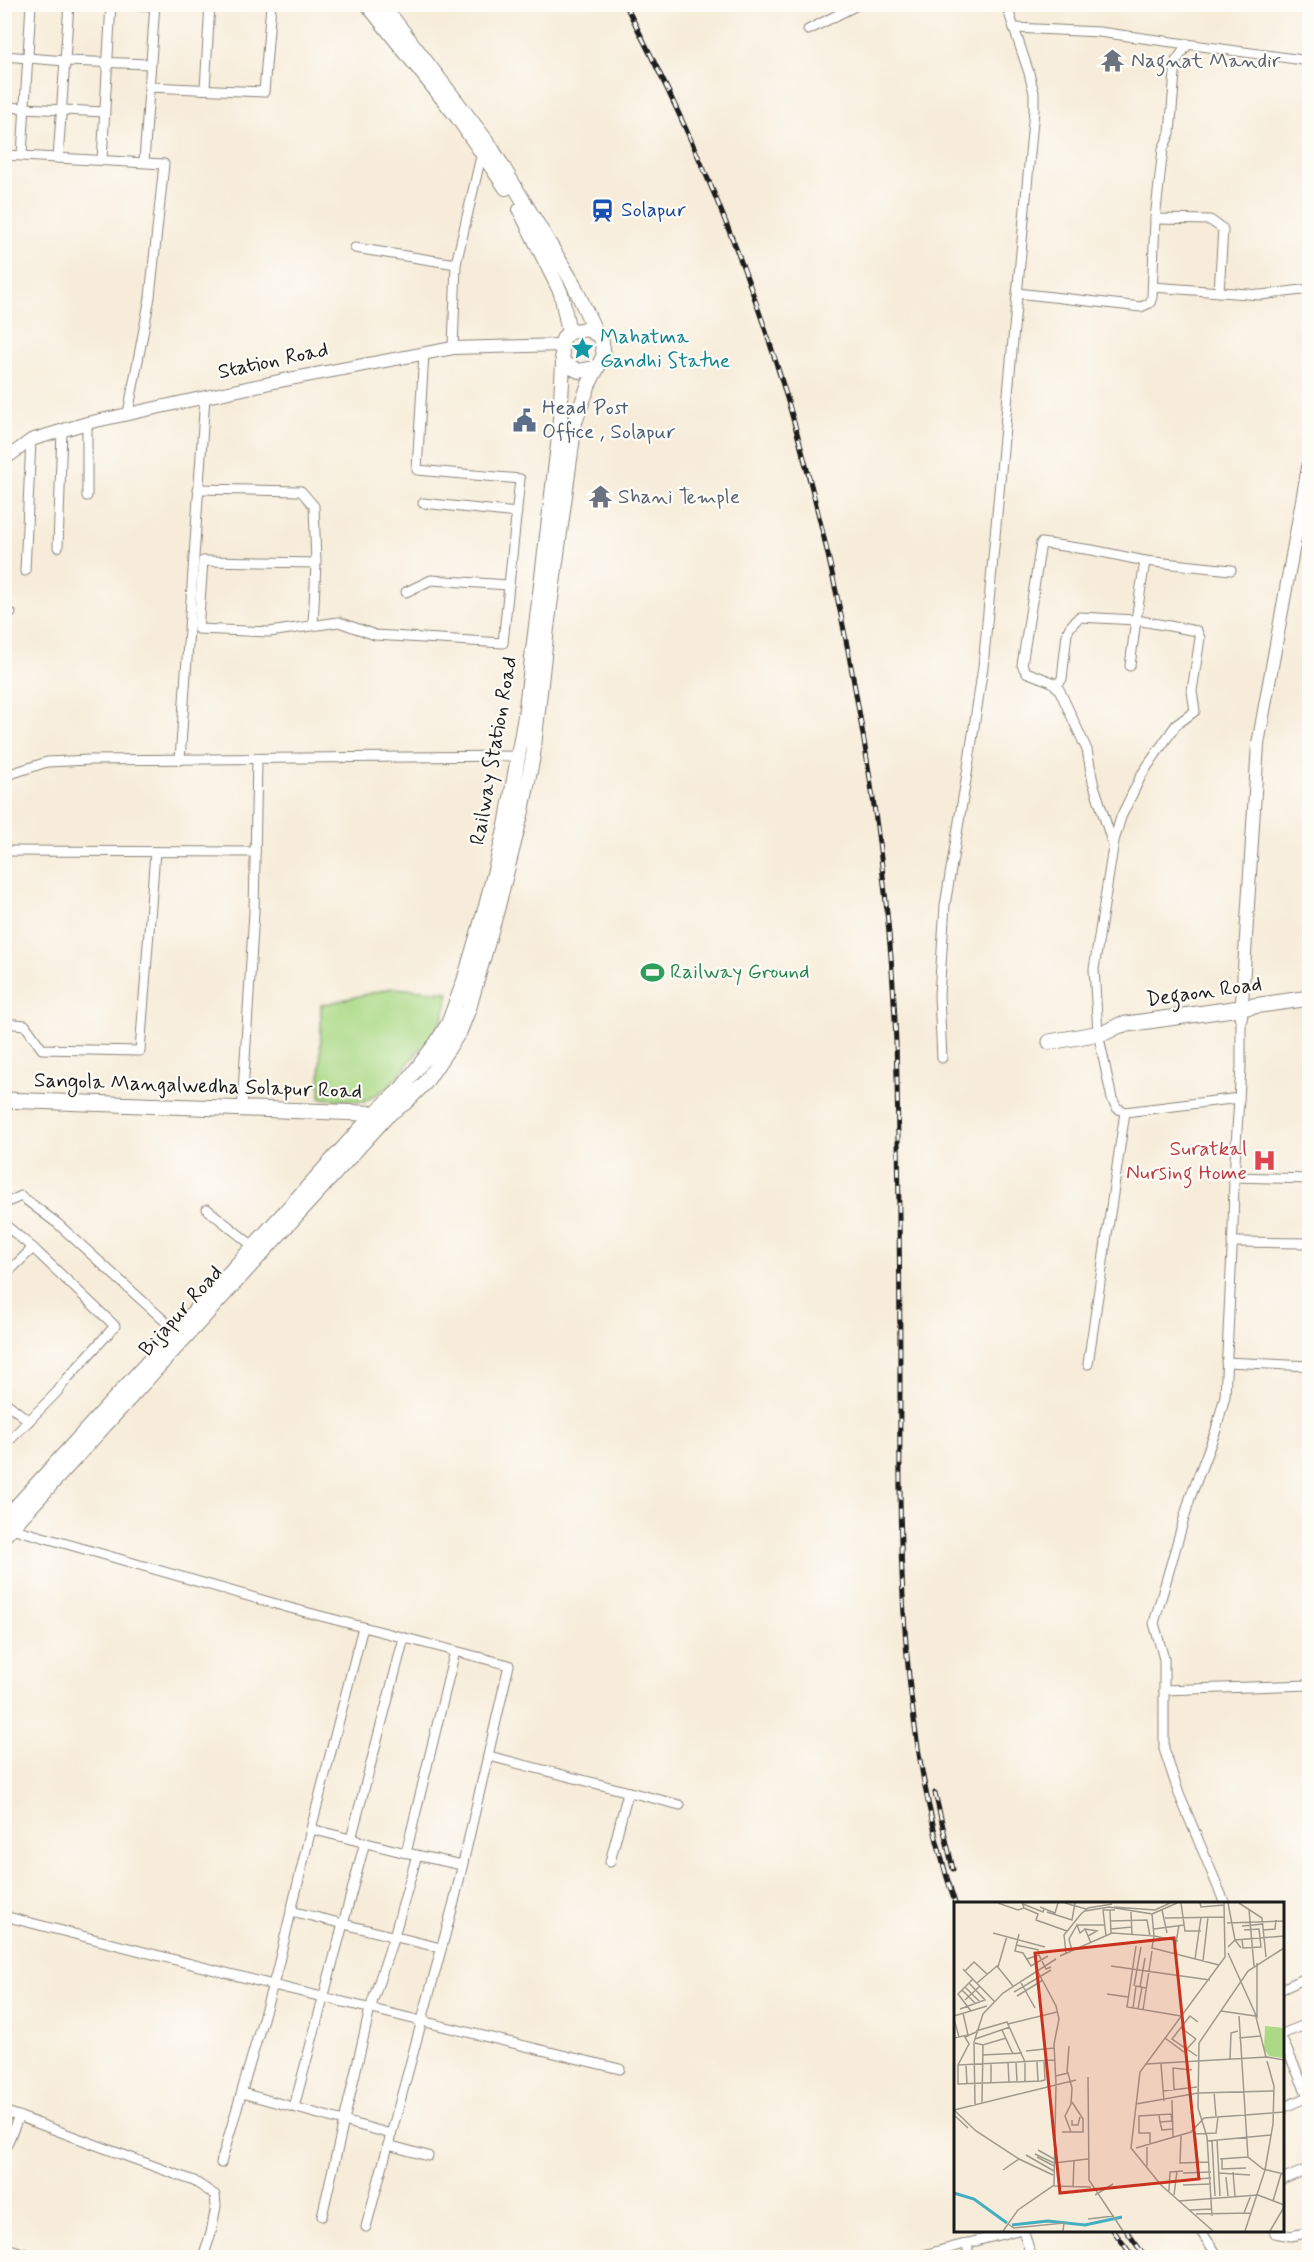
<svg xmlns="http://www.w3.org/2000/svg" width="1314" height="2262" font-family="Mynerve,sans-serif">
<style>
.green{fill:#abd986;stroke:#647a51;stroke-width:1.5}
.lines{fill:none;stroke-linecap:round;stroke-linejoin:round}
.minor-casing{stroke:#8a847a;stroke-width:11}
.secondary-casing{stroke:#8a847a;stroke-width:14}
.primary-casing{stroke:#8a847a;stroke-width:16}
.trunk-casing{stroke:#8a847a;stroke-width:17}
.minor{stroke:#fff;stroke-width:9}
.secondary{stroke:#fff;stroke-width:12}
.primary{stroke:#fff;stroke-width:14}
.trunk{stroke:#fff;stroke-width:15}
.rail-casing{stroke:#1c1c1c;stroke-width:5}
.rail{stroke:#fdfcf7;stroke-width:3;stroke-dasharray:9;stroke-linecap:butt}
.labels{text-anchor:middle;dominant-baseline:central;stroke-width:4.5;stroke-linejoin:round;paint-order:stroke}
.worship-label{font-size:21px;fill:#5b616d;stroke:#fdfcf7;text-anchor:start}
.transit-label{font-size:21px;fill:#164399;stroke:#fdfcf7;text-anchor:start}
.culture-label{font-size:21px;fill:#0d838f;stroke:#fdfcf7;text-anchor:start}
.street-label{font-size:21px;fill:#1c1c1c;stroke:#fdfcf7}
.service-label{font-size:21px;fill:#4e5e75;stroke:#fdfcf7;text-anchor:start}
.leisure-label{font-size:21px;fill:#27864d;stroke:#fdfcf7;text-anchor:start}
.health-label{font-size:21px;fill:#be3a42;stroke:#fdfcf7;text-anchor:end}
.inset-river{fill:none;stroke:#42afc0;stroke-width:3}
.inset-road{fill:none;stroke:#9f998d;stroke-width:1.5}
.view{fill:#c8321e;fill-opacity:0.15;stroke:#c8321e;stroke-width:3}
.inset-edge{fill:none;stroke:#1c1c1c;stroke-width:3}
</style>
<rect width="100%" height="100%" fill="#fdfcf7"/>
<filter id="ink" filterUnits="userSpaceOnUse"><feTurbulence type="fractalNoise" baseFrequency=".0167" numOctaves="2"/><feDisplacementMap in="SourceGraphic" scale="12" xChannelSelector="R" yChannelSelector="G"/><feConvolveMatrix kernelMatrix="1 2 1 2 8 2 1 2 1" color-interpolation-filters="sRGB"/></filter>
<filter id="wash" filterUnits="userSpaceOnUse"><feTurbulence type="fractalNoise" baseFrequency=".008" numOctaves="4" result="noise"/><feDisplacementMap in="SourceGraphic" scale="24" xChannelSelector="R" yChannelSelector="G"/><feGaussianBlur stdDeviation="1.35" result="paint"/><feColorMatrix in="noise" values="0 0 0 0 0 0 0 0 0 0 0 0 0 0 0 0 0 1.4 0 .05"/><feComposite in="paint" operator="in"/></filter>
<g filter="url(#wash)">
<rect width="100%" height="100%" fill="#f7ecd9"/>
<polygon class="green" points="392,988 449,992 443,1018 433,1033 390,1086 364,1102 320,1098 321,1005"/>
</g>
<g filter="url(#ink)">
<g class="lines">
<defs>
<g id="minor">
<polyline points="121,4 155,6"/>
<polyline points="1015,28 1099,32 1310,61"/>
<polyline points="808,30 859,4"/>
<polyline points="4,56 65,61 151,64"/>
<polyline points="149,87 264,92 271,4"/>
<polyline points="205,89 210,4"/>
<polyline points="4,107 105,112"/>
<polyline points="4,155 164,164 150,297 128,413"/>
<polyline points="22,155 31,4"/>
<polyline points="58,158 69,4"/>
<polyline points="102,160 111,4"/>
<polyline points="144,162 155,4"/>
<polyline points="1155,219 1210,220 1223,229 1219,292"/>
<polyline points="355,248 456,264"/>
<polyline points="1153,287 1261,295 1310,289"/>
<polyline points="1017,293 1141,307 1150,303 1152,297 1155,219 1163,149 1170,133 1176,61 1188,44"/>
<polyline points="453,348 456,264 482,152"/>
<polyline points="87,423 87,496"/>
<polyline points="198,489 301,491 314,506 316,563"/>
<polyline points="423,503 517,513"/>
<polyline points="58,547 62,430"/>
<polyline points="1231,570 1145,561 1136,620 1197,631 1200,638 1192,691 1195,711 1176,725 1142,774 1121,817 1114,841 1094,969 1098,1033 1112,1099 1117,1108 1125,1112 1239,1098"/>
<polyline points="25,571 31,440"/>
<polyline points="406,592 431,580 509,585"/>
<polyline points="4,613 11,613"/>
<polyline points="313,626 316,563 203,561 198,629 269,632 339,622 375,635 503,643 520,479 417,470 424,353"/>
<polyline points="1056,686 1062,679 1067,633 1070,627 1079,617 1136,620 1130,666"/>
<polyline points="180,760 205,397"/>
<polyline points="4,776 47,762 89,760 521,756"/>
<polyline points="1113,845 1093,782 1087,750 1059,689 1052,682 1026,672 1022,665 1041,543 1092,550 1145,561"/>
<polyline points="4,851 255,852"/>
<polyline points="4,1023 25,1025 42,1049 140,1051 155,852"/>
<polyline points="942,1058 939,995 945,905 967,774 983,667 1034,110 1034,93 1029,73 1006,4"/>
<polyline points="242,1109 254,912 257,760"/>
<polyline points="1234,1177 1310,1179"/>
<polyline points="4,1204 21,1196 58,1224 179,1334"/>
<polyline points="207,1209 253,1246"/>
<polyline points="4,1224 33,1248 115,1326 66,1380 57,1392 4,1446"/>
<polyline points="1232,1242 1310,1243"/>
<polyline points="4,1276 33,1248"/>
<polyline points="1226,1362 1310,1366"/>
<polyline points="1088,1364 1125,1112"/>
<polyline points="4,1401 29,1421"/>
<polyline points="11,1528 290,1608 509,1665 454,1902 366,2227"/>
<polyline points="1164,1690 1310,1685"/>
<polyline points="489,1756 680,1805"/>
<polyline points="311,1829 406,1853 455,1651"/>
<polyline points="351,1839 404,1638"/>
<polyline points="411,1854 462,1865"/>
<polyline points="610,1862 628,1792"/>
<polyline points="1225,1904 1179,1794 1164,1749 1164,1659 1154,1623 1190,1498 1216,1430 1225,1396 1233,1230 1234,1177 1241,1067 1241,1018"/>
<polyline points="291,1911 441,1948"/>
<polyline points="4,1916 273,1985 620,2069"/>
<polyline points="1282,1989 1310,1976"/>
<polyline points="1282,2034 1310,2023"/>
<polyline points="1282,2039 1308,2096"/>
<polyline points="242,2093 391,2134"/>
<polyline points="294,2107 365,1842"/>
<polyline points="1282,2108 1310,2096"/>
<polyline points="4,2111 194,2181 215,2195 216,2206 211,2233 203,2258"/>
<polyline points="388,2145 428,2156"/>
<polyline points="4,2151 19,2116"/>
<polyline points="221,2163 276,1974 311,1829 363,1627"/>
<polyline points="1282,2180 1310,2168"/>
<polyline points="322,2216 370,2009 394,1936 417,1855"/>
<polyline points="1023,2230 1032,2258"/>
<polyline points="1200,2230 1218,2256"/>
<polyline points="1274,2230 1275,2233 1291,2236 1310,2232"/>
<polyline points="967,2243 969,2258"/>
<polyline points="4,2247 38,2258"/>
<polyline points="912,2258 1018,2230"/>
</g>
<g id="secondary">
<polyline points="4,460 31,440 87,423 279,381 453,348 561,345"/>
<polyline points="1241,1018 1258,744 1310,456"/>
</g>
<g id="primary">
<polyline points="367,4 458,118 506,188"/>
<polyline points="382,4 489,144 573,283 596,333"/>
<polyline points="520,210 561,293 569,332"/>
<polyline points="563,363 579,371 596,368"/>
<polyline points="4,1520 374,1114 402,1088 437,1042 448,1024 464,981 486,906 506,826 525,716 559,437 563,363 561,345 564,337 569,332 587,329 601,337 604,355 589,384 575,422 547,628 533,756 522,811 497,910 469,1008 460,1031 425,1083 405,1103 389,1114 4,1536"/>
</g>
<g id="trunk">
<polyline points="1050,1042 1106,1032 1120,1025 1310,998"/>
<polyline points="4,1100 389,1114"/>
</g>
</defs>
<use href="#minor" class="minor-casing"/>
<use href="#secondary" class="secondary-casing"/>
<use href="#primary" class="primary-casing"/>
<use href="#trunk" class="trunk-casing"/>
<use href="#minor" class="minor"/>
<use href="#secondary" class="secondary"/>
<use href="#primary" class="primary"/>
<use href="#trunk" class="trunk"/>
<defs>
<g id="rail">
<path d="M 625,4 C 661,74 695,145 724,218 C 793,387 836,567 865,747 C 883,856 895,968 897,1078 C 899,1183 900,1287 900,1392 C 899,1565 900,1740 956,1906"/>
<polyline points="935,1793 953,1869"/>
<polyline points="1113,2230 1134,2258"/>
<polyline points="1126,2230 1146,2258"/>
</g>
</defs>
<use href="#rail" class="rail-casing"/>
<use href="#rail" class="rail"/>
</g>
</g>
<defs>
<symbol id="temple-bare" viewBox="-9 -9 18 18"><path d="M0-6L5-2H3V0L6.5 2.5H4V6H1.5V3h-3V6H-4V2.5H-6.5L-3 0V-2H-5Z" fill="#6b7280" stroke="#fdfcf7" stroke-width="2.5" paint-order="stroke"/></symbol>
<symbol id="station-bare" viewBox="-9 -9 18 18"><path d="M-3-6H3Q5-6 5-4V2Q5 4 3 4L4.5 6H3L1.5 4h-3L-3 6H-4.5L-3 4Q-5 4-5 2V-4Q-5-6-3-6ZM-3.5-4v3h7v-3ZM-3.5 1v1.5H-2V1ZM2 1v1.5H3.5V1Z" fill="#1a4fb4" stroke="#fdfcf7" stroke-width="2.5" paint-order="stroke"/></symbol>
<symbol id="sight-bare" viewBox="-9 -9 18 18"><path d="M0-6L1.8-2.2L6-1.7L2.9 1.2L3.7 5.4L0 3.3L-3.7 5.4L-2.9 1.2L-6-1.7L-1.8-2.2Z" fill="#0f9aa8" stroke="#fdfcf7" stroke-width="2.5" paint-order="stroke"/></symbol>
<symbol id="civic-bare" viewBox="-9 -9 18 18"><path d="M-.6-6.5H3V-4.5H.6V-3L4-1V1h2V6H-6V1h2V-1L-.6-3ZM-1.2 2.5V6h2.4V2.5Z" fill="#5c6f8a" stroke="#fdfcf7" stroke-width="2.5" paint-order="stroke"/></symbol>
<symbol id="stadium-bare" viewBox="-9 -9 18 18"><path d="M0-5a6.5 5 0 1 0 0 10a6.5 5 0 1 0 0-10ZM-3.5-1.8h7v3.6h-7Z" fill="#2e9e5b" stroke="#fdfcf7" stroke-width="2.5" paint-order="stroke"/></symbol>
<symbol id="hospital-bare" viewBox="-9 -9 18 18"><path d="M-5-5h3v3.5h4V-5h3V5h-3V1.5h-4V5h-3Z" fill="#e0444e" stroke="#fdfcf7" stroke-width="2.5" paint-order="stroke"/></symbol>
</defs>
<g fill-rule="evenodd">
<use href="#temple-bare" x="1096" y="44" width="33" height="33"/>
<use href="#station-bare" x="586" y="194" width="33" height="33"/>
<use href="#sight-bare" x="566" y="332" width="33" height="33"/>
<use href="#civic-bare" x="508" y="404" width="33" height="33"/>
<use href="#temple-bare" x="584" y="480" width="33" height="33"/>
<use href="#stadium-bare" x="636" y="956" width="33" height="33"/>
<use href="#hospital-bare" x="1248" y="1144" width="33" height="33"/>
</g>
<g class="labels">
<g class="worship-label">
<text x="1131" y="61">Nagnat Mandir</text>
<text x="618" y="497">Shani Temple</text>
</g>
<g class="transit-label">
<text x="621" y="210">Solapur</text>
</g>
<g class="culture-label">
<text x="600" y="337">Mahatma<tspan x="600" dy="24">Gandhi Statue</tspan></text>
</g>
<g class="street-label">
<text transform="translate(273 361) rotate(-12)">Station Road</text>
<text transform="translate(494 751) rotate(-80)">Railway Station Road</text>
<text transform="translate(1204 992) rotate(-8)">Degaon Road</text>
<text transform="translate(198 1086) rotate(2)">Sangola Mangalwedha Solapur Road</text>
<text transform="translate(181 1311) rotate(-48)">Bijapur Road</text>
</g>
<g class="service-label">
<text x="542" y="408">Head Post<tspan x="542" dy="24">Office , Solapur</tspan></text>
</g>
<g class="leisure-label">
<text x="670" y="972">Railway Ground</text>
</g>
<g class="health-label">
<text x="1247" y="1149">Suratkal<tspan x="1247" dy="24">Nursing Home</tspan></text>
</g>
</g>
<g transform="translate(954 1902)">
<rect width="330" height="330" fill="#f7ecd9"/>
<path d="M 311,124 L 330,126 L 330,156 L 315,154 L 310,147 Z" fill="#abd986"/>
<path class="inset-river" d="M 0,291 L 20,297 L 53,321M 58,323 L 94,319 L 131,323 L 168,315"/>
<path class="inset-road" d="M 44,1 L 64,8 L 70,6 L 68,1M 111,1 L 132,7M 227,1 L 231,29 L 247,29M 246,1 L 247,5 L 270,3M 274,1 L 281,38 L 287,46M 285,1 L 308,16 L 312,55M 69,2 L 89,10 L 90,7M 86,5 L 101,11 L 104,1M 160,5 L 201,8 L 216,1M 70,6 L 84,12 L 82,18 L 113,29M 156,8 L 157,32M 208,8 L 213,31M 295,8 L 300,64M 93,10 L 118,18 L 121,1M 177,10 L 178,32M 198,12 L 223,1M 211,16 L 271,15M 156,19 L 193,18 L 196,34M 273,21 L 330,19M 123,23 L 150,23M 288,24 L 309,22M 131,27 L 143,29 L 134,34M 157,27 L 178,25M 200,27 L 230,23M 309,28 L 321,27 L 322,18M 39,31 L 91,45M 65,32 L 61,49 L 69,51 L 77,64 L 94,54M 152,34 L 149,8 L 161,8M 288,38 L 289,46 L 307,45 L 305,27 L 290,28M 224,39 L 200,34 L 198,46 L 265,63M 62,43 L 85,48M 182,44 L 173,105 L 227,114M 274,45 L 281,38 L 330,34M 118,49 L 115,37 L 123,23 L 126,31 L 131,27 L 137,41M 112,51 L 110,33 L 127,12 L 134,6 L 158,2M 274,51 L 301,111 L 312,155M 220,52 L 225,23M 106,54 L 158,31 L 200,34 L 198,12 L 155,5 L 131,9M 73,57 L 85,53 L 92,67 L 97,65M 241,57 L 247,15M 249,59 L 254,15M 157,64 L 256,78M 44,65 L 53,34M 9,67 L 40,99M 83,68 L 102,104 L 105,117 L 100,142 L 102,182M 11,69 L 20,60 L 33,72M 66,79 L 81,106M 23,81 L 43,64 L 59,84M 180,84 L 187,45M 11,85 L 26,100M 186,85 L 191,56M 8,88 L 21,101M 60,90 L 97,68M 153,92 L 174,95M 63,94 L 89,78M 11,98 L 26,84M 179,106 L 182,84 L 192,86M 6,107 L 31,98 L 15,81M 184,107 L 188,85M 189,108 L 198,49M 17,109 L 4,92 L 19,77M 267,109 L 301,114M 0,114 L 33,104M 285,114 L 294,255 L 309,267 L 330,272M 303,116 L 303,61M 0,117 L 5,135M 54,122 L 103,110M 227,126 L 242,137M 48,128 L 59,152M 22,129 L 53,120 L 71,160 L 71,179M 22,130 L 11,135 L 15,142 L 4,163 L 101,158M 0,136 L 14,133 L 9,111M 211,136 L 230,150 L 242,137M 285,136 L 306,134M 21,137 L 56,125M 21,141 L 29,143 L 52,136M 72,149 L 100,146M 28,153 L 68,151M 243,154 L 218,137 L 236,114 L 244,120M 276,157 L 277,131 L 284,129M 62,160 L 63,179M 83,160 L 84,179M 37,161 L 37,180M 54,161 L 55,180M 192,162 L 313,155 L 330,158M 207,162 L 210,199M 4,163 L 4,182 L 87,179 L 91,178 L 90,159M 12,163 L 13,182M 113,171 L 115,144M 102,174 L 114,171 L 118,186 L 117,202 L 111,214 L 117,230 L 108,230M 134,175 L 135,278 L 169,329M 220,188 L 219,166 L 238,168M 209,189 L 243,185M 260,190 L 262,214M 218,198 L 219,235M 28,200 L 29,143M 182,202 L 244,191 L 320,189M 21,203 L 20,140 L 29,112 L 49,91 L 102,57M 0,208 L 22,229 L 65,257 L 99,273M 0,208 L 122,178M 0,213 L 14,226M 118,218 L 118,223 L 124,223 L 126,215M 206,220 L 208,228 L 219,227M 117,230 L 129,230 L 129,217 L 118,200M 241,230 L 244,260M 241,232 L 262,231 L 264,215M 227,234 L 226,261 L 254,260M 263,238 L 266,294M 253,239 L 317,233M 258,239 L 261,294M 196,242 L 196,231 L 185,231 L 185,214 L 217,212 L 218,219 L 206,220 L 205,213M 182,246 L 237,230 L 250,216 L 330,210M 84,248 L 100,257M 81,252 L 100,261 L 134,257M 72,253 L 100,269M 83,255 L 100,264M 268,256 L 268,267 L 292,266M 266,257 L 294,255M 193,264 L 193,245M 49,268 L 65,257M 279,270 L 281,294M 229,271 L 257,270M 265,271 L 296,273M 272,275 L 274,294M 229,278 L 257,276M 229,283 L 257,282M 100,284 L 137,285M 119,285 L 120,259M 215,289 L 216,270 L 229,269M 141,293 L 159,282M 220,293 L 223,269M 225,299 L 304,293 L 330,303M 319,299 L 327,272M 236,308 L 257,307M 290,311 L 297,293M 242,312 L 297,311M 258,314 L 253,235 L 244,206 L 245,141 L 294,69 L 330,46M 134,317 L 160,314M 54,322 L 60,326 L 110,321 L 109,329M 49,329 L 64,308 L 100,283 L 102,182M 259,329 L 207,283 L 177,246 L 186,170 L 271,55 L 270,1M 291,329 L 311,268 L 319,222 L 320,184 L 313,159M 316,329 L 330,305"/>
<path class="view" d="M 220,36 L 245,277 L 106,291 L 81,51 Z"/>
<rect width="330" height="330" class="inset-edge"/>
</g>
<rect width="1314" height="2262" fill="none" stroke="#fdfcf7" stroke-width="24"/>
</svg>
